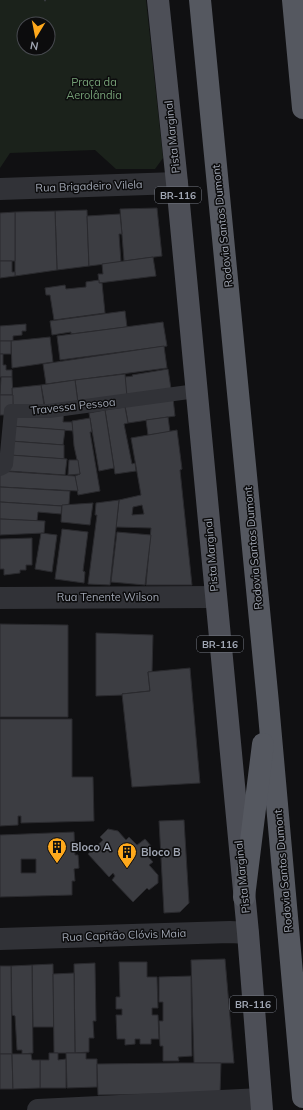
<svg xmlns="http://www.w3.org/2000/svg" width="303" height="1110" font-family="Mulish,sans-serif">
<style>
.green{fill:#1b221b;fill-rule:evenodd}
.building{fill:#3c3d42;stroke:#2a2a2e;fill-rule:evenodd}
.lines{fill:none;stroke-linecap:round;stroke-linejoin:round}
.path{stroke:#37393e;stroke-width:2.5;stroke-dasharray:2 3;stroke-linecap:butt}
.service{stroke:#313237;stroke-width:14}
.minor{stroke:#313237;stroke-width:22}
.primary{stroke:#4d4f57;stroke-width:22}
.trunk{stroke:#555860;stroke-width:22}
.labels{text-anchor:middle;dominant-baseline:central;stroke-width:3;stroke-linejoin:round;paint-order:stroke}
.shield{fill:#0c0c0d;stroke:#747882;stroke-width:1}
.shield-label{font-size:10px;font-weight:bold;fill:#a1a7b4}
.park-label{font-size:11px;fill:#76a177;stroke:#0c0c0d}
.street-label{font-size:11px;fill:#a1a7b4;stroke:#0c0c0d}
.poi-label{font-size:11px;font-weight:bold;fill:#a1a7b4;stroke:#0c0c0d;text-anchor:start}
</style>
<rect width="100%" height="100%" fill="#101012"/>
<path class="green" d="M 0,0 L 146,0 L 163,158 L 155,169 L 116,169 L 95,150 L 10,153 L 0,168 ZM 24,24 L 48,24 L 48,48 L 24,48 Z"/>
<g class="building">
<polygon points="157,208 162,256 124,261 120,209"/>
<polygon points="87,210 89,266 57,270 55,211"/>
<polygon points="55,211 57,270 15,276 15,212"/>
<polygon points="15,212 15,261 0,261 0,213"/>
<polygon points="120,214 122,234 119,234 121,262 89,266 87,216"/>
<polygon points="153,257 156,276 99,283 98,274 103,274 102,264"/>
<polygon points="0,261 12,261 12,272 15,272 15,276 0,278"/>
<polygon points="99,280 99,283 102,283 105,313 54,320 50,295 46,295 45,288 65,285 66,289 86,287 86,282"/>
<polygon points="125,311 127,327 71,334 71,332 52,335 50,321"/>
<polygon points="163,322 167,346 60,360 57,336"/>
<polygon points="26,324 26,331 22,331 22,335 13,336 13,341 0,341 0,326"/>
<polygon points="50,337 53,362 12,368 11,341"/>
<rect x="0" y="341" width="11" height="13"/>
<polygon points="164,346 167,368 46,384 43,364"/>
<polygon points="0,354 3,354 3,365 6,365 6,370 12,370 12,377 0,377"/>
<polygon points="168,369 171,389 126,395 125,377 133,376 132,375"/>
<polygon points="125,374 127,397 78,403 75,380"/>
<polygon points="1,377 12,377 13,395 0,395"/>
<polygon points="75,380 78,403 45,407 41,385"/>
<polygon points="41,385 44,405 13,408 12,388"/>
<polygon points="0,395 13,395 13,409 5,415 0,415"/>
<polygon points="173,398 175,416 128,423 125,406"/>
<polygon points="125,407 128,423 124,424 132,464 135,463 136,471 115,474 105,410"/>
<polygon points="64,410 63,422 72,422 74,431 11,426 12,411"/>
<polygon points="105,410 114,468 99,471 89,413"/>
<polygon points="168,417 170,432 148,435 146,420"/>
<polygon points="90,418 92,432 90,432 100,491 78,495 75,476 80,474 74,446 72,421"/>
<polygon points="11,426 65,430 63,445 10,441"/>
<path d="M 177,430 L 182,469 L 180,470 L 192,585 L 146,585 L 151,528 L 116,527 L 119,500 L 141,495 L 131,438 ZM 142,505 L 144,514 L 132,515 L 133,507 Z"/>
<polygon points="10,441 64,445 64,459 9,455"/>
<polygon points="10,455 67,459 65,475 8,471"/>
<polygon points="69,460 78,460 80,474 68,475"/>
<polygon points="0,471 75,476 78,491 0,487"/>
<polygon points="0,487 70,491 69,504 62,506 0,502"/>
<polygon points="119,500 110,585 88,584 97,515 95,515 96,503"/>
<polygon points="0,502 62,506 61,514 38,512 37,521 0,519"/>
<polygon points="93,503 90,525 61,522 62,505"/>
<polygon points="0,519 45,521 44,533 0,535"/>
<polygon points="62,529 88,532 83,571 85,572 84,583 55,579"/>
<polygon points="117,532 151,535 145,585 111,582"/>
<polygon points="41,533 57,535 52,572 35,569"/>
<polygon points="32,538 32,565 26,565 26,570 20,570 20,573 4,575 4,569 0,569 0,539"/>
<polygon points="0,624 68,625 68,717 0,717"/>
<polygon points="96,633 153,635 152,672 148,672 150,691 122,694 123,695 96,696"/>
<polygon points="190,668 200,783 132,787 122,694 150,691 148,672"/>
<polygon points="0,719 72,719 72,777 93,777 94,821 21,823 21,816 18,816 18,825 0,826"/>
<polygon points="184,820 189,903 180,912 164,913 159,821"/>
<polygon points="108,829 118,831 126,840 129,837 137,845 145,839 152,847 145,853 153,862 149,865 158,875 158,883 149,890 147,888 133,902 112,880 115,876 113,873 109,877 88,854 103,840 100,837"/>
<path d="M 74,832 L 75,855 L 78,855 L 79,868 L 74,869 L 75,881 L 72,881 L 72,895 L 0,897 L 0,835 ZM 21,859 L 36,859 L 36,873 L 21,873 Z"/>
<polygon points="225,959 234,1063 194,1063 191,960"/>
<polygon points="119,962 147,962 147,977 157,977 158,1008 152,1008 152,1015 158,1015 159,1039 151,1039 151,1044 140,1044 140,1039 135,1039 135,1044 125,1045 125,1039 117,1039 116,1015 122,1015 122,1009 116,1009 116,997 120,997"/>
<polygon points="95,963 96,1021 93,1021 94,1038 89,1038 89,1052 75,1053 74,964"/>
<polygon points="53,964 54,1027 33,1027 32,965"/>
<polygon points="32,965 33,1053 22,1054 22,1050 17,1050 15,1016 12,1015 11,966"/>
<polygon points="0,966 11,966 12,1054 0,1054"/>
<polygon points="74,973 75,1053 54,1053 53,974"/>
<polygon points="191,976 192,1056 178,1057 179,1061 163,1061 163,1046 160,1046 159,1021 163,1021 163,1002 159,1002 159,977"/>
<polygon points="49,1053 58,1053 58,1060 66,1059 66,1088 40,1088 40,1060 49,1060"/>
<polygon points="66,1053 86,1053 86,1059 97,1059 97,1087 67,1088"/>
<polygon points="0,1054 12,1054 13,1089 0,1089"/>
<polygon points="12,1054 31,1054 32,1060 40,1060 40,1088 13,1089"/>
<polygon points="176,1063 221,1063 220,1093 98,1095 97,1064"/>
</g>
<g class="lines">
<polyline class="path" points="44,0 47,0"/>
<polyline class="service" points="0,469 4,467 6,464 11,411 49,411 196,391"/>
<g class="minor">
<polyline points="0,189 177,183"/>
<polyline points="0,598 215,597"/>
<polyline points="0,939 230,932 248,933"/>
<polyline points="38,1110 261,1099"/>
</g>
<polyline class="primary" points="158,0 177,183 248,933 262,1110"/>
<g class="trunk">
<polyline points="200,0 268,703 303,1097"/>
<polyline points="293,0 303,108"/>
<polyline points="244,897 263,744"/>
</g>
</g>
<defs>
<symbol id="building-pin" viewBox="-11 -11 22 30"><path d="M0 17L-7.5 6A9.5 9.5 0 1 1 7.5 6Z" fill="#ffa91c" stroke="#0c0c0d"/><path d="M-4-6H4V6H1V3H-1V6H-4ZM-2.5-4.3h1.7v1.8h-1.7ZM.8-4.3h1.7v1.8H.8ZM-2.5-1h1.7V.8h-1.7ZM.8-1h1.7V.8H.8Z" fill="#111"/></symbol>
</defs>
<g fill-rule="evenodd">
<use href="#building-pin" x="46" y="836" width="22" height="30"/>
<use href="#building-pin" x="116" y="841" width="22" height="30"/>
</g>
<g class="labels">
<g class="shield">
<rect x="155" y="187" width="46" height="16" rx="3"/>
<rect x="197" y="636" width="46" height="16" rx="3"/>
<rect x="230" y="996" width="46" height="16" rx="3"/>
</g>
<g class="shield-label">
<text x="178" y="195">BR-116</text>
<text x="220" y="644">BR-116</text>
<text x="253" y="1004">BR-116</text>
</g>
<g class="park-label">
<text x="94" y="82">Praça da<tspan x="94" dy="13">Aerolândia</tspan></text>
</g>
<g class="street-label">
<text transform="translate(172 137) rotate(-96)">Pista Marginal</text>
<text transform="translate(89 186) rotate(-2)">Rua Brigadeiro Vilela</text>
<text transform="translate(222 226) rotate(-96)">Rodovia Santos Dumont</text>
<text transform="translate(73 406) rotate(-6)">Travessa Pessoa</text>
<text transform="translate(253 548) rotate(-95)">Rodovia Santos Dumont</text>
<text transform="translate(211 555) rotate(-95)">Pista Marginal</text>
<text x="108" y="597">Rua Tenente Wilson</text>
<text transform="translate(283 871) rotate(-95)">Rodovia Santos Dumont</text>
<text transform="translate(242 877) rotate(-96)">Pista Marginal</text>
<text transform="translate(124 935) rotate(-2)">Rua Capitão Clóvis Maia</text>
</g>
<g class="poi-label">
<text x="71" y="847">Bloco A</text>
<text x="141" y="852">Bloco B</text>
</g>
</g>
<g transform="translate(36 36) rotate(190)"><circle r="19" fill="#0c0c0d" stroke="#484a50"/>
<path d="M0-3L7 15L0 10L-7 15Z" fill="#ffa91c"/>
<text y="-6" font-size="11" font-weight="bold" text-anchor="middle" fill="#a1a7b4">N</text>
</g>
</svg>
